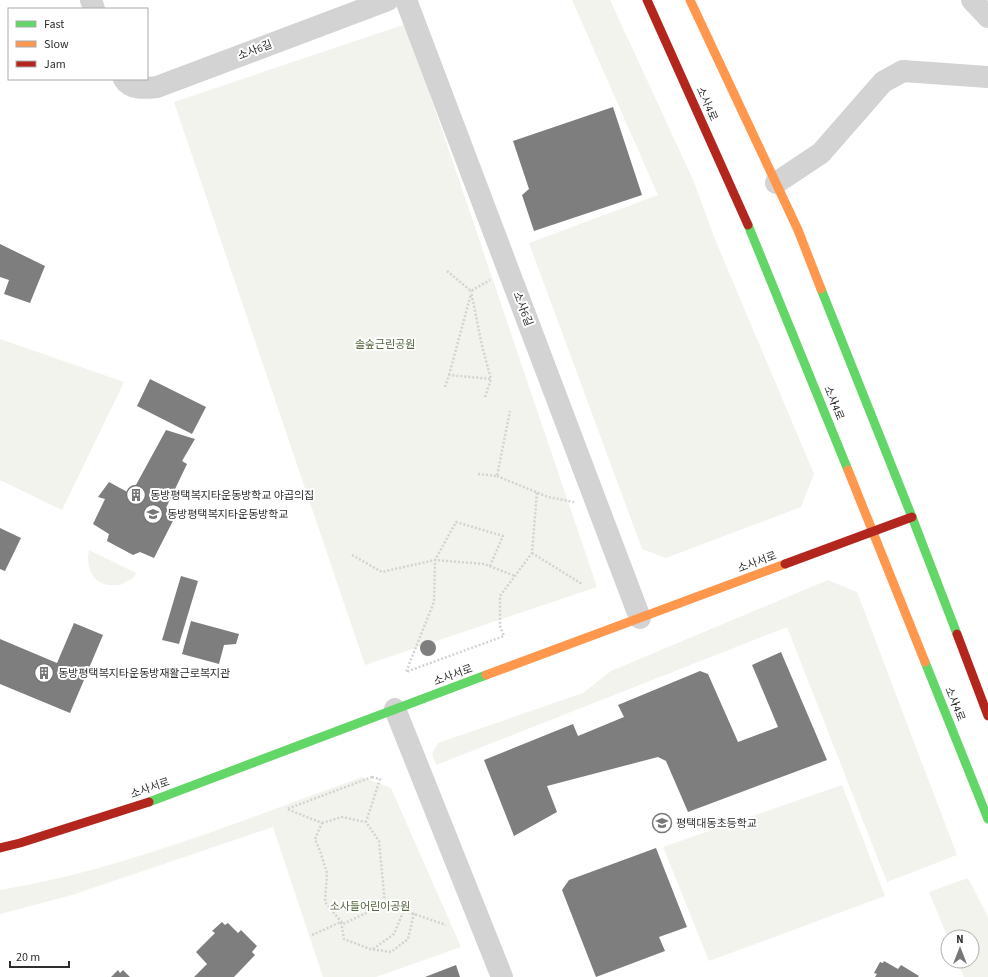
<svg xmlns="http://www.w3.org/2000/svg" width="988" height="977" font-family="'Source Sans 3','Noto Sans KR',sans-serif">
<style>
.green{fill:#f1f3ec}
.building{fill:#7e7e7e}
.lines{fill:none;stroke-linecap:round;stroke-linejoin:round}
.path{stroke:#d3d3d3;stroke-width:2.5;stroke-dasharray:2 2;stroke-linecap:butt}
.street{stroke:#d3d3d3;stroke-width:22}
.fast{stroke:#63d668;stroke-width:9}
.slow{stroke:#ff974d;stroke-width:9}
.jam{stroke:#b3261e;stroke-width:9}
.labels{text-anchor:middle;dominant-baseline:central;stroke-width:4;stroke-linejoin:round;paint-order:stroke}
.street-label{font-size:11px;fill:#2e2e2e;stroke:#fff}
.park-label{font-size:11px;fill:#556640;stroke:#fff}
.poi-label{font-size:11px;fill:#2e2e2e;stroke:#fff;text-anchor:start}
</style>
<rect width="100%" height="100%" fill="#fff"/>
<g class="green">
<polygon points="572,0 610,0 694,182 714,237 814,474 801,507 666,558 642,549 529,243 658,195"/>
<polygon points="406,24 597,587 365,665 174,102"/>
<polygon points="0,339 124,382 62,510 0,480"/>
<path d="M 89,550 L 136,573 C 134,579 133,578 128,581 C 125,582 122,585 119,585 C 96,588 85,572 89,550 Z"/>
<polygon points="828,580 857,592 957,855 887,882 787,627 436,765 432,754 438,743 583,693 611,671"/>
<path d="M 362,777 L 391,788 L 461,947 L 376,977 L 323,977 L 273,827 L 72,895 L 0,914 L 0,890 C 125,869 243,820 362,777 Z"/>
<polygon points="842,785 885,896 709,961 663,847"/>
<polygon points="968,878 988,917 988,977 964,977 957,961 972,961 972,937 948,938 929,892"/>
</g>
<g class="building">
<polygon points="613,107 642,195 534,231 522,195 529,189 513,141"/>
<polygon points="0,244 45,266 30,303 4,294 9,280 0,277"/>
<polygon points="150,379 206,407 192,434 137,406"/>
<polygon points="166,430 195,439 182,461 187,464 166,508 177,513 154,558 140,552 133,555 107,541 109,534 93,524 105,499 98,497 109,482 131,494"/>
<polygon points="0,528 21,538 5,571 0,569"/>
<polygon points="181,576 198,581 179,644 162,640"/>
<polygon points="191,621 239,634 236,644 224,645 219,664 182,654"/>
<polygon points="74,623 103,635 70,713 0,684 0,639 57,663"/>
<circle cx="428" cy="648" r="8"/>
<polygon points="781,652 827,760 688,812 666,761 658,757 547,786 557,812 514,836 484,760 573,724 578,736 624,717 618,705 700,671 708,674 738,742 778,727 752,665"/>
<polygon points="656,848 687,927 659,937 665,951 596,977 562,890 569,880"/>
<polygon points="222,922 225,925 228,923 238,933 241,930 257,946 252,952 255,955 234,977 194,977 207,964 196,952 215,933 212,931"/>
<polygon points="884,961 898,969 901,965 919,976 918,977 875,977 877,974 874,973 880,962 883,963"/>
<polygon points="456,965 460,977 425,977"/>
<polygon points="118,970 120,973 123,970 130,977 111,977"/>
</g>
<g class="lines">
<g class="path">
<polyline points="447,271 471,291 490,280"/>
<polyline points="449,375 471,294"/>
<polyline points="445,387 449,375 491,379 482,346 471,291"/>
<polyline points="485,397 491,379"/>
<polyline points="478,474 497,476 510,411"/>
<polyline points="497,476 548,497 574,502"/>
<polyline points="532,553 582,584"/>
<polyline points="352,555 382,572 435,560 484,564 515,576"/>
<polyline points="490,566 503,536 456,522 435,560 434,602 406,672 504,636 500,626 500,596 532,553 537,492"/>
<polygon points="372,777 380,779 366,822 379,841 385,904 343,924 325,902 327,873 320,851 315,839 322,823 287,809"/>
<polyline points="322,823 342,817 365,822"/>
<polyline points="385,904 446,925"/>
<polyline points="312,935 341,922 344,939 370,949 391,952 408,939 414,913"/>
<polyline points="373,949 394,934 404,910"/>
</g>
<g class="street">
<polyline points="91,0 94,9"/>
<polyline points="406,0 640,618"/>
<polyline points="972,0 988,17"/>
<path d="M 124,79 C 131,90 145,88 157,87 L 388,0"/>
<polyline points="776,183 821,153 883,82 903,71 988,77"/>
<polyline points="395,709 502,977"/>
</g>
<g class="fast">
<polyline points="748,225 848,470"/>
<polyline points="821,289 912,517 957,634"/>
<polyline points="925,662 988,819"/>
<polyline points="149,802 486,675"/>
</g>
<g class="slow">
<polyline points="690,0 798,230 821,289"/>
<polyline points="848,470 925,662"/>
<polyline points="486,675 785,564"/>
</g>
<g class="jam">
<polyline points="647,0 748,225"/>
<polyline points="785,564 912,517"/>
<polyline points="957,634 988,716"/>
<polyline points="0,848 20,843 149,802"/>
</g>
</g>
<defs>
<symbol id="building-ring" viewBox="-11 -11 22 22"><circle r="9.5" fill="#fff" stroke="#777" stroke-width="1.5"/><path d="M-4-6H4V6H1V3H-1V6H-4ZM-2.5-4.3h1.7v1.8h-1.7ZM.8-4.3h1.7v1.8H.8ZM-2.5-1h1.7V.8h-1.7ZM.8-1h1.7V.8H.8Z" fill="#777"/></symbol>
<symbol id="school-ring" viewBox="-11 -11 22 22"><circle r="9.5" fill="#fff" stroke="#777" stroke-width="1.5"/><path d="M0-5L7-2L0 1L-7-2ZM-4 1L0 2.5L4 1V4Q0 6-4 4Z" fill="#777"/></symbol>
</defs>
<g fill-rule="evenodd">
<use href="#building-ring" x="125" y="484" width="22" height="22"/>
<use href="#school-ring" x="142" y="503" width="22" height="22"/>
<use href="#building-ring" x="33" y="662" width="22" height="22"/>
<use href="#school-ring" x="651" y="812" width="22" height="22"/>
</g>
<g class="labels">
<g class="street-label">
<text transform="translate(255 50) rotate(-21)">소사6길</text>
<text transform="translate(707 104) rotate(66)">소사4로</text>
<text transform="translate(523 309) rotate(69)">소사6길</text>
<text transform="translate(834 403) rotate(68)">소사4로</text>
<text transform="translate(757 562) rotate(-20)">소사서로</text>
<text transform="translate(453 675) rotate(-20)">소사서로</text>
<text transform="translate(955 704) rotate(68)">소사4로</text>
<text transform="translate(150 788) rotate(-19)">소사서로</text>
</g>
<g class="park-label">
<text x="385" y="344">솔숲근린공원</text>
<text x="370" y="906">소사들어린이공원</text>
</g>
<g class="poi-label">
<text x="150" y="495">동방평택복지타운동방학교 야곱의집</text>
<text x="167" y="514">동방평택복지타운동방학교</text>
<text x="58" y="673">동방평택복지타운동방재활근로복지관</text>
<text x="676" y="823">평택대동초등학교</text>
</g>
</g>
<rect x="8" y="8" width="140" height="72" fill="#ffffff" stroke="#ababab"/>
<rect x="16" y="21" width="20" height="6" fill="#63d668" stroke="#ababab"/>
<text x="44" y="28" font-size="12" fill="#2e2e2e">Fast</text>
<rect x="16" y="41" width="20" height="6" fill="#ff974d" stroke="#ababab"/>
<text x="44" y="48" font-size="12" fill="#2e2e2e">Slow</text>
<rect x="16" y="61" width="20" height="6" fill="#b3261e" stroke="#ababab"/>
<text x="44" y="68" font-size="12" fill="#2e2e2e">Jam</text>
<g transform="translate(960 949)"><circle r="19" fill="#ffffff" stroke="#ababab"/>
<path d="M0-3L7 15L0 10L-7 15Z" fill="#777777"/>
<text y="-6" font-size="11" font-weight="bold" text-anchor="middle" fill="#2e2e2e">N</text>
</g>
<path d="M10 961v6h59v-6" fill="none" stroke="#2e2e2e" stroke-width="2"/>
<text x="16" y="961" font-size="12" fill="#2e2e2e" stroke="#ffffff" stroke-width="3" paint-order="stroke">20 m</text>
</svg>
